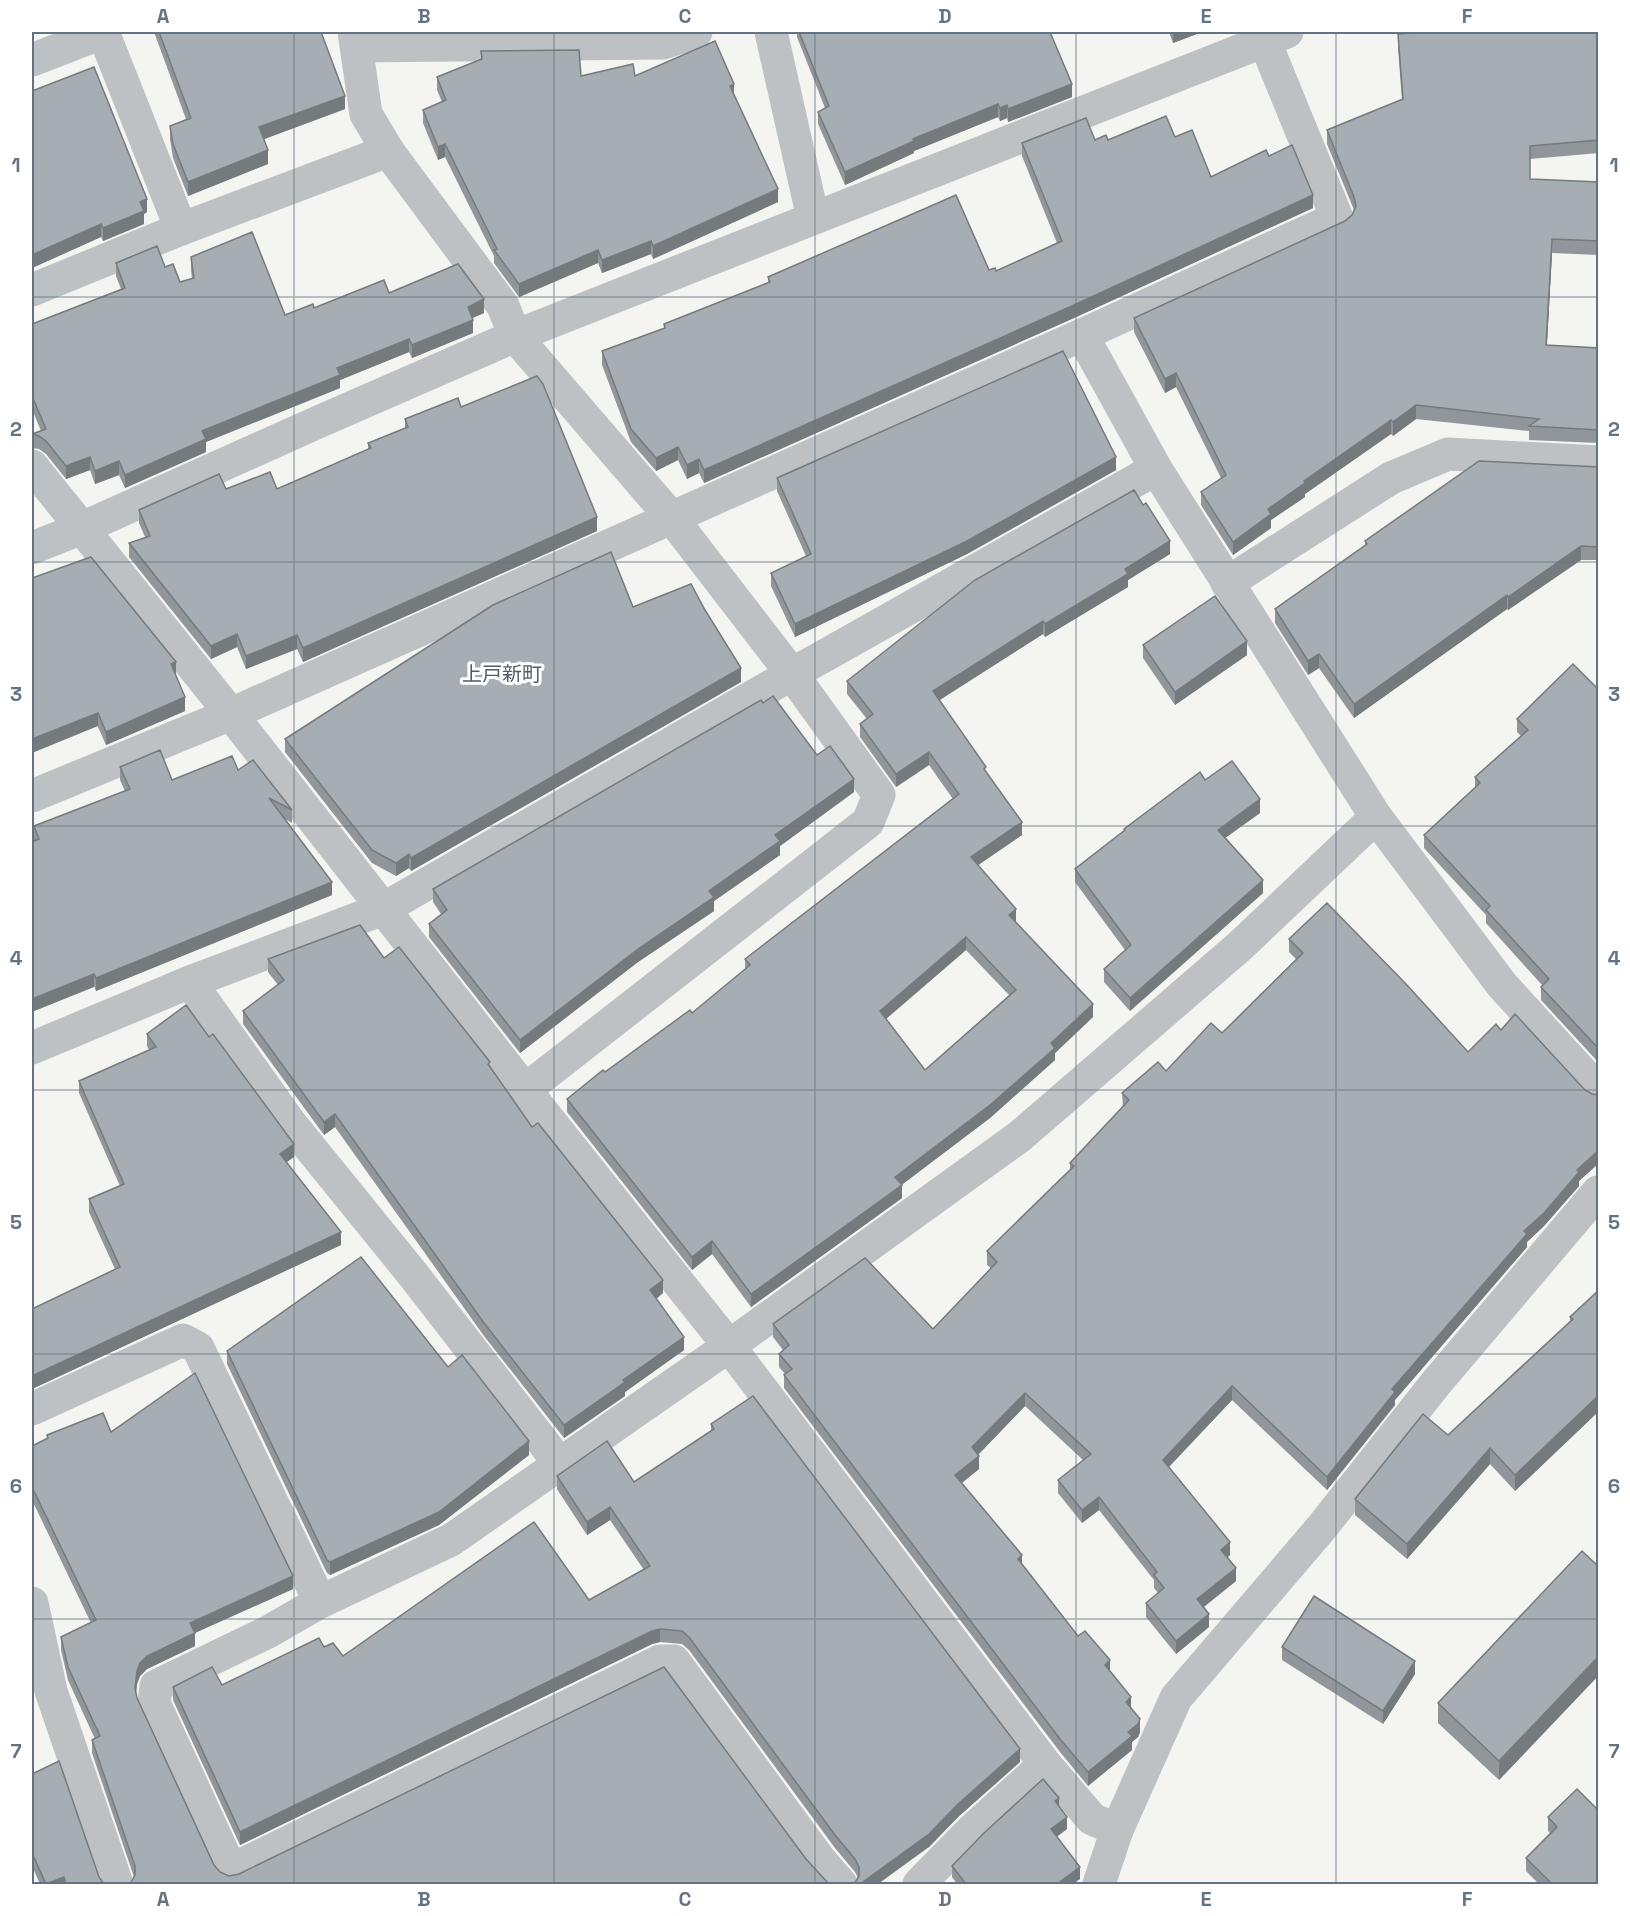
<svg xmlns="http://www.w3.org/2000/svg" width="1630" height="1916" font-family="'Space Grotesk','Noto Sans JP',sans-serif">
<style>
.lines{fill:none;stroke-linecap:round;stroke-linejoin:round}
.minor{stroke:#bdc1c4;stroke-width:33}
.wall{fill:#90969a;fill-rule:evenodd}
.shaded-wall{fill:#757a7d}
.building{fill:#a7aeb3;stroke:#757a7d;stroke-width:1.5;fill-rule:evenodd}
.grid{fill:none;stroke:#647381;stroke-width:1.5;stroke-opacity:0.55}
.labels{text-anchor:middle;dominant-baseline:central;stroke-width:6;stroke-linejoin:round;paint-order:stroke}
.quarter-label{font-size:20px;fill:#525c66;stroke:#fff}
.neatline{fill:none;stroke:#647381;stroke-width:2}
.grid-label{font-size:20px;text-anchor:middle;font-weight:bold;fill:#647381}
</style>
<rect width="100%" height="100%" fill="#f4f4f0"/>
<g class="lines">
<g class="minor">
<polyline points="103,32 181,229 388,151 366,114 354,32"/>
<polyline points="771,32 813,218"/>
<polyline points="357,46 663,43 696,32"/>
<polyline points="32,60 104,32"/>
<polyline points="388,151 503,306 515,336 671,517 792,674 879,795 868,822 525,1090"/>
<polyline points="32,290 181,229"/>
<polyline points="1082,335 1156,469 1376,817 1502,985 1598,1090"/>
<polyline points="32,466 231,714 525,1090 729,1346 1045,1764 1092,1819 1117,1830 1099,1884"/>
<polyline points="32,548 80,529 316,423 515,336 1287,32"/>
<polyline points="1227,583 1391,478 1448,454 1598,462"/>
<polyline points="32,796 231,714 1082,335 1337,218 1261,32"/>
<polyline points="190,982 291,1124 415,1277 560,1464"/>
<polyline points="32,1048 190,982 383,909 792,674 1156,469"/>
<polyline points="32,1409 183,1340 198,1348 320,1602"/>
<polyline points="32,1603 51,1691 117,1884"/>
<polyline points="1117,1830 1176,1698 1322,1527 1436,1383 1598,1192"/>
<polyline points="841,1884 820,1860 674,1661 660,1661 231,1870 154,1703 156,1686 268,1632 320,1602 451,1540 729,1346 1019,1137 1240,946 1376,817"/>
<polyline points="919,1884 971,1831 1045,1764"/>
</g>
</g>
<g class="wall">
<polygon points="154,32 321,32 345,109 264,139 268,164 188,196 173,158 170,139 170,126 186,119"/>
<polygon points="797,32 1050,32 1072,97 1008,122 1007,118 1000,121 998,117 914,151 914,153 845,185 818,124 818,112 825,108 797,37"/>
<polygon points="1169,32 1202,32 1173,43"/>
<polygon points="1599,32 1599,153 1530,159 1530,179 1599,182 1599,255 1552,253 1547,345 1599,348 1599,443 1529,440 1529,431 1416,419 1393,436 1391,434 1305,494 1305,497 1271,520 1271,528 1233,555 1201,505 1201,492 1221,478 1176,387 1165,393 1134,332 1134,318 1345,221 1352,215 1354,210 1327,144 1327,130 1402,100 1398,48 1398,34"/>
<polygon points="481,51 581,76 635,76 734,95 778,202 653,259 651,254 602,273 598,263 519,297 494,263 494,256 445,157 438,160 423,123 423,110 442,102 437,90 437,77 481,59"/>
<polygon points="32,91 147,212 144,214 144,224 103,241 101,237 32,268"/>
<polygon points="1175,137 1211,177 1269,156 1313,208 1074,318 704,483 699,473 687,479 678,460 656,471 631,442 602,365 602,351 664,328 664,324 768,283 768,277 989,270 996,271 1057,243 1022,156 1022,143"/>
<polygon points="191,257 285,315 389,293 484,313 472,318 473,333 412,358 409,352 340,380 340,388 206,442 206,452 125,488 119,475 95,484 90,470 66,479 46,454 39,449 32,448 32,434 41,431 32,409 32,324 121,289 116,276 116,263 165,267 180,282 192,279 191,270"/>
<polygon points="461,407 597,531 303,662 297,649 246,669 237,647 211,659 129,557 129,543 145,537 139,523 139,510 226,489 277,489 368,449 368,443 405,428 405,419"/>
<polygon points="1599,467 1599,560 1581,560 1508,610 1507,609 1354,718 1319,668 1308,675 1275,623 1275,609 1365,546 1365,541"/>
<polygon points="1116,470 967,554 795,637 771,586 771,573 806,556 777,491 777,478"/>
<path d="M 1170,554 L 1128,580 L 1128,587 L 1045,637 L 1043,634 L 940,700 L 986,772 L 1022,835 L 978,865 L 1016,922 L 1093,1017 L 1055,1053 L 1055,1060 L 990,1118 L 901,1185 L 902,1198 L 751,1307 L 712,1254 L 692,1270 L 567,1112 L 567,1099 L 605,1072 L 692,1013 L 745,970 L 745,959 L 953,799 L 929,765 L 896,787 L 860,737 L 860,724 L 867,719 L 847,694 L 847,681 ZM 966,950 L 1009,995 L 925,1070 L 886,1019 Z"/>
<polygon points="32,578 176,675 185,711 106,745"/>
<polygon points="633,607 705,610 741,682 411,871 409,868 396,876 372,863 285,752 285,739"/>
<polygon points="1143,645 1247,655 1175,705 1143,658"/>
<polygon points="1599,690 1599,1063 1541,1000 1541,987 1542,985 1486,923 1486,915 1424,848 1424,835 1475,787 1475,777 1521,736 1517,732 1517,719"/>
<polygon points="763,703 854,792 780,846 780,855 714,901 714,911 638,962 520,1053 429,937 429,924 441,914 433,902 433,889"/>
<polygon points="120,767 172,780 238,770 292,810 292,823 285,819 332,895 96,991 34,841 34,826 125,791 120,780"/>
<polygon points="1205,780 1260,813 1225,838 1263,893 1130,1011 1104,982 1104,969 1125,950 1075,882 1075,869 1124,831 1124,829"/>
<polygon points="1289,939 1468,1052 1501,1030 1585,1090 1592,1094 1599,1095 1599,1163 1579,1181 1579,1186 1544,1226 1527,1242 1527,1247 1395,1400 1395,1405 1327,1490 1232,1400 1169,1467 1230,1555 1227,1558 1236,1581 1204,1607 1209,1627 1176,1654 1146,1617 1146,1603 1158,1593 1154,1588 1154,1580 1099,1510 1082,1523 1058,1493 1058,1480 1083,1460 1025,1406 978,1455 979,1469 962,1483 1022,1565 1078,1636 1110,1671 1131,1708 1140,1732 1138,1737 1132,1742 1132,1750 1088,1786 1060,1752 784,1388 784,1375 785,1374 779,1367 779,1354 783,1350 773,1337 773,1324 933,1329 991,1268 987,1265 987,1251 1070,1171 1070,1163 1123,1107 1122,1093 1166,1071 1222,1033 1296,959 1289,952"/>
<polygon points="384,958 490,1066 532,1127 663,1293 656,1299 684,1350 625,1392 625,1396 564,1438 484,1336 335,1127 324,1135 243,1024 243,1011 278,985 268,972 268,959"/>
<polygon points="147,1034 294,1157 286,1162 341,1245 32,1389 32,1309 115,1269 89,1212 89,1199 120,1186 79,1093 79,1081 149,1050 147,1046"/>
<polygon points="1599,1290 1599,1411 1515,1491 1490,1464 1407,1559 1355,1515 1355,1499 1448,1435 1570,1321 1570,1317"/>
<polygon points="227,1351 448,1367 529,1455 439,1525 330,1575 327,1573 227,1364"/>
<polygon points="711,1424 1020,1762 958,1817 929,1847 858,1878 855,1872 835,1848 689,1650 682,1644 660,1642 652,1644 240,1845 173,1700 173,1687 222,1685 324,1647 343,1656 589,1600 644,1570 610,1520 587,1535 557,1489 557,1476 634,1482 711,1431"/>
<polygon points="111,1432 293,1589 195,1633 195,1646 147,1669 140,1676 137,1684 136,1693 137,1698 214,1865 220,1872 229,1876 806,1859 131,1884 134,1877 92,1753 92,1740 95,1739 68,1680 61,1650 61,1637 91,1623 32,1500 32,1446 47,1439 47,1435"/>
<polygon points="1599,1567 1599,1675 1499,1780 1438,1723 1438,1703"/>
<polygon points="1282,1647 1415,1674 1383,1724 1282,1660"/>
<polygon points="32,1774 99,1877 104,1884 40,1884 32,1866"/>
<polygon points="1577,1789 1599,1884 1539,1884 1526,1871 1526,1858 1550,1833 1548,1831 1548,1817"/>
<polygon points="1059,1807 1067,1829 1056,1837 1080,1879 1072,1884 957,1884 952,1877 952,1866"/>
</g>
<g class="shaded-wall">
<polygon points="1173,32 1202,32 1173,43"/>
<polygon points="734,84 734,97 730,86"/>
<polygon points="1072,84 1072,97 1008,122 1008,109"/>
<polygon points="345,96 345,109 259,141 259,127"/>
<polygon points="998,104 998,117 914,151 914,153 845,185 845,172 913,139"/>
<polygon points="1007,105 1007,118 1000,121 1000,108"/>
<polygon points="445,144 445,157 438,160 438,147"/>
<polygon points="268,150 268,164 188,196 188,182"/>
<polygon points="778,189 778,202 653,259 653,246"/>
<polygon points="1313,195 1313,208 1074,318 704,483 704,470"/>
<polygon points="147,199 147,212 144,214 144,224 103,241 103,228 140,202"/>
<polygon points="101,224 101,237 32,268 32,255"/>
<polygon points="1552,239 1552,253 1546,359 1546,345"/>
<polygon points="651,241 651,254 602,273 602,260"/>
<polygon points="598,250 598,263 519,297 519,284"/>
<polygon points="484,299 484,313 468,320 468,307"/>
<polygon points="473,320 473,333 412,358 412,345"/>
<polygon points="409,339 409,352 340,380 340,388 206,442 206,452 125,488 125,475 202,431 337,368"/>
<polygon points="1176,373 1176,387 1165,393 1165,379"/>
<polygon points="1416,405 1416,419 1393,436 1393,422"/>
<polygon points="1391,420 1391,434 1305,494 1305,497 1271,520 1271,528 1233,555 1233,542 1268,509 1304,481"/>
<polygon points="678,447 678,460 656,471 656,458"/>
<polygon points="90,457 90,470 66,479 66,466"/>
<polygon points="1116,457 1116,470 967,554 795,637 795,624"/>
<polygon points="699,459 699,473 687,479 687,465"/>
<polygon points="119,461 119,475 95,484 95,471"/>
<polygon points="597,517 597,531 303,662 303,648"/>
<polygon points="1170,541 1170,554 1128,580 1128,587 1045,637 1045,624 1125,569"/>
<polygon points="1581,546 1581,560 1508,610 1508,597"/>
<polygon points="1507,595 1507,609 1354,718 1354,704"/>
<polygon points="1043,621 1043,634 933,704 933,691"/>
<polygon points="237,634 237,647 211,659 211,646"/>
<polygon points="297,635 297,649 246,669 246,656"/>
<polygon points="1247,641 1247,655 1175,705 1175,692"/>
<polygon points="1319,654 1319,668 1308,675 1308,661"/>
<polygon points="176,662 176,675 171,664"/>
<polygon points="741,668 741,682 411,871 411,858"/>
<polygon points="185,697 185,711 106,745 106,732"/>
<polygon points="98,713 98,726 32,753 32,739"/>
<polygon points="929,752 929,765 896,787 896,774"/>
<polygon points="854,779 854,792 780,846 780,855 714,901 714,911 638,962 520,1053 520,1040 709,891 775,835"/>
<polygon points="1260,799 1260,813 1218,843 1218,830"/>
<polygon points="1022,822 1022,835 971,870 971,857"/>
<polygon points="409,854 409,868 396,876 396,863"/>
<polygon points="1263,880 1263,893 1130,1011 1130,998"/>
<polygon points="332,882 332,895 96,991 96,978"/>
<polygon points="1016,909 1016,922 1009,928 1009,915"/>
<polygon points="966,937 966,950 880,1024 880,1011"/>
<polygon points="94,974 94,987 32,1012 32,999"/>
<polygon points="1093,1004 1093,1017 1055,1053 1055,1060 990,1118 895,1190 895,1177 1051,1043"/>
<polygon points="335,1114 335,1127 324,1135 324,1122"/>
<polygon points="294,1144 294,1157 280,1167 280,1154"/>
<polygon points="1599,1150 1599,1163 1579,1181 1579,1186 1544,1226 1527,1242 1527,1247 1395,1400 1395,1405 1327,1490 1327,1477 1392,1389 1577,1170"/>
<polygon points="902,1185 902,1198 751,1307 751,1294"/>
<polygon points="341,1232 341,1245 32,1389 32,1376"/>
<polygon points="712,1241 712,1254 692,1270 692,1257"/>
<polygon points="663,1280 663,1293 650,1304 650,1290"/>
<polygon points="684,1337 684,1350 625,1392 625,1396 564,1438 564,1425 623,1380"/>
<polygon points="1232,1386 1232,1400 1163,1473 1163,1460"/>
<polygon points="1025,1393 1025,1406 972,1461 972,1447"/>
<polygon points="1599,1395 1599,1411 1515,1491 1515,1475"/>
<polygon points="529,1441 529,1455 439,1525 330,1575 330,1562"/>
<polygon points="1490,1448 1490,1464 1407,1559 1407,1544"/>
<polygon points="979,1456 979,1469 955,1488 955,1475"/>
<polygon points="1099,1497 1099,1510 1082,1523 1082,1510"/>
<polygon points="610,1507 610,1520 587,1535 587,1522"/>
<polygon points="1230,1542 1230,1555 1221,1563 1221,1550"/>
<polygon points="1022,1555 1022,1569 1018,1559"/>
<polygon points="1236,1568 1236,1581 1197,1612 1197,1599"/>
<polygon points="293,1576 293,1589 190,1635 190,1623"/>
<polygon points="1209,1614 1209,1627 1176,1654 1176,1641"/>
<polygon points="660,1629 660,1642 652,1644 240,1845 240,1832 652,1631"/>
<polygon points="195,1633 195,1646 147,1669 140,1676 137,1684 135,1701 135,1688 137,1671 140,1663 147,1656"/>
<polygon points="1599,1656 1599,1675 1499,1780 1499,1761"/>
<polygon points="1110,1660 1110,1674 1105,1665"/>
<polygon points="1415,1661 1415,1674 1383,1724 1383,1711"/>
<polygon points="1131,1697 1131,1711 1126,1702"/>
<polygon points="1140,1719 1140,1732 1138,1737 1132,1742 1132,1750 1088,1786 1088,1772"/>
<polygon points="1020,1749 1020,1762 958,1817 929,1847 878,1884 860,1884 958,1804"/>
<polygon points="1059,1798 1059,1809 1055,1801"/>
<polygon points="1067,1817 1067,1829 1051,1841 1051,1829"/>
<polygon points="1080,1867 1080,1879 1072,1884 1057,1884"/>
<polygon points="64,1877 64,1884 48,1884"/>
</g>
<g class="building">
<polygon points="159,32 321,32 345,96 259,127 268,150 188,182 173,144 170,126 191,118"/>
<polygon points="799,32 1050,32 1072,84 1008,109 1007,105 1000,108 998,104 913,139 914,141 845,172 818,112 829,106"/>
<polygon points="1433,32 1599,32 1599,140 1530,146 1530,179 1599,182 1599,241 1552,239 1546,345 1599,348 1599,430 1529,426 1539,419 1416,405 1393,422 1391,420 1304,481 1305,483 1268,509 1271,514 1233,542 1201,492 1226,475 1176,373 1165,379 1134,318 1345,221 1352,215 1356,206 1354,197 1327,130 1403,99 1398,34"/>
<polygon points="715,41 734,84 730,86 778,189 653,246 651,241 602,260 598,250 519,284 494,250 497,249 445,144 438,147 423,110 446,100 437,77 482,59 481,51 579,50 581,76 633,64 635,76"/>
<polygon points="94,67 147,199 140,202 144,211 103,228 101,224 32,255 32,91"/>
<polygon points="1166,116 1175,137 1192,130 1211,177 1266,150 1269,156 1292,145 1313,195 1074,305 704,470 699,459 687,465 678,447 656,458 631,429 602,351 665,328 664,324 770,282 768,277 956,195 989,270 995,268 996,271 1062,241 1022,143 1086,118 1095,140 1106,135 1108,140"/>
<polygon points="252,232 285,315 313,304 314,308 384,280 389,293 458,264 484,299 468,307 473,320 412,345 409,339 337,368 340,375 202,431 206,439 125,475 119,461 95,471 90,457 66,466 46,441 39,436 32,434 46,429 32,396 32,324 125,288 116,263 157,246 165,267 173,264 180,282 194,278 191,257"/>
<polygon points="1063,351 1116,457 967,541 795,624 771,573 811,554 777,478"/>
<polygon points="537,376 543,384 597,517 303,648 297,635 246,656 237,634 211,646 129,543 150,536 139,510 219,474 226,489 270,472 277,489 371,448 368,443 408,427 405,419 458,398 461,407"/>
<polygon points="1479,461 1599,467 1599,547 1581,546 1508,597 1507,595 1354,704 1319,654 1308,661 1275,609 1367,544 1365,541"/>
<path d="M 1134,490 L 1143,505 L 1146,503 L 1170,541 L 1125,569 L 1128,574 L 1045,624 L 1043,621 L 933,691 L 986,767 L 984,769 L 1022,822 L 971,857 L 1016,909 L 1009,915 L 1093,1004 L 1051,1043 L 1055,1048 L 990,1105 L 895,1177 L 902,1185 L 751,1294 L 712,1241 L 692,1257 L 567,1099 L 603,1070 L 605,1072 L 690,1010 L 692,1013 L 750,965 L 745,959 L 959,794 L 929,752 L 896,774 L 860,724 L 873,714 L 847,681 L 975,580 ZM 966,937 L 1016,990 L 925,1070 L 880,1011 Z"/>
<polygon points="611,552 633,607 691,584 705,610 741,668 411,858 409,854 396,863 372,850 285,739 493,605"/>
<polygon points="91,557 176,662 171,664 185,697 106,732 98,713 32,739 32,578"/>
<polygon points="1215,596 1247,641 1175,692 1143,645"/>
<polygon points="1573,664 1599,690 1599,1049 1541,987 1549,979 1486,910 1490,906 1424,835 1480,783 1475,777 1528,730 1517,719"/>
<polygon points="773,696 817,755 830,746 854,779 775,835 780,841 709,891 714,897 638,949 520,1040 429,924 447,910 433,889 761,700 763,703"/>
<polygon points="160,750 172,780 232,756 238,770 253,760 292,810 269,798 332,882 96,978 94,974 32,999 32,842 39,839 34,826 130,789 120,767"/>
<polygon points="1232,761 1260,799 1218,830 1263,880 1130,998 1104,969 1131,945 1075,869 1125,830 1124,829 1200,772 1205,780"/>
<polygon points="1327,903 1406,984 1468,1052 1496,1024 1501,1030 1515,1014 1585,1090 1592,1094 1599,1095 1599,1150 1577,1170 1579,1172 1544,1213 1524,1231 1527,1234 1392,1389 1395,1392 1327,1477 1232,1386 1163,1460 1230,1542 1221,1550 1236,1568 1197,1599 1209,1614 1176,1641 1146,1603 1164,1588 1154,1575 1157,1572 1099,1497 1082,1510 1058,1480 1091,1454 1025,1393 972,1447 979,1456 955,1475 1022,1555 1018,1559 1078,1636 1085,1631 1110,1660 1105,1665 1131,1697 1126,1702 1140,1719 1138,1724 1128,1732 1132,1736 1088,1772 1060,1739 784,1375 792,1369 779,1354 789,1345 773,1324 865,1258 933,1329 997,1262 987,1251 1074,1166 1070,1163 1129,1100 1122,1093 1158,1062 1166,1071 1211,1023 1222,1033 1303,953 1289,939"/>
<polygon points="360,925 384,958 399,947 490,1062 488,1064 532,1127 538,1123 663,1280 650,1290 684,1337 623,1380 625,1382 564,1425 484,1323 335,1114 324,1122 243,1011 284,980 268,959"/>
<polygon points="186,1005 209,1037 213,1034 294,1144 280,1154 341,1232 32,1376 32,1309 120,1267 89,1199 124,1184 79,1081 156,1047 147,1034"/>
<polygon points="361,1257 448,1367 462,1355 529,1441 439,1512 330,1562 327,1560 227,1351"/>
<polygon points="1599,1290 1599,1395 1515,1475 1490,1448 1407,1544 1355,1499 1423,1414 1448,1435 1573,1319 1570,1317"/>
<polygon points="195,1373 293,1576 190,1623 195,1633 147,1656 140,1663 137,1671 135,1688 137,1698 214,1865 220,1872 229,1876 239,1874 664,1667 806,1859 829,1884 130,1884 135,1875 135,1866 92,1740 100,1736 68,1667 61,1637 96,1620 32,1487 32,1446 48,1438 47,1435 103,1413 111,1432"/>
<polygon points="753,1396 1020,1749 958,1804 929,1834 860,1884 854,1884 859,1876 859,1867 855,1859 835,1835 689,1637 682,1631 660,1629 652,1631 240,1832 173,1687 212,1667 222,1685 319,1638 324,1647 333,1643 343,1656 534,1522 589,1600 650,1566 610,1507 587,1522 557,1476 607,1441 634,1482 714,1429 711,1424"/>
<polygon points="1582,1551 1599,1567 1599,1656 1499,1761 1438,1703"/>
<polygon points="1314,1596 1415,1661 1383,1711 1282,1647"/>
<polygon points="59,1761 99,1877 104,1884 66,1884 64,1877 46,1884 32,1853 32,1774"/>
<polygon points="1043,1779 1059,1798 1055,1801 1067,1817 1051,1829 1080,1867 1057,1884 966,1884 952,1866 984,1833"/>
<polygon points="1577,1789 1599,1811 1599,1884 1552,1884 1526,1858 1557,1827 1548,1817"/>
</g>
<path class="grid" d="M 294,32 L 294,1884M 554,32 L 554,1884M 815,32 L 815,1884M 1076,32 L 1076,1884M 1336,32 L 1336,1884M 32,297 L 1598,297M 32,562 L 1598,562M 32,826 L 1598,826M 32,1090 L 1598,1090M 32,1354 L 1598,1354M 32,1619 L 1598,1619"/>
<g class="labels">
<g class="quarter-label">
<text x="502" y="674">上戸新町</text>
</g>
</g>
<rect width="1630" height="1916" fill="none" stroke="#ffffff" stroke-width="66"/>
<rect x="33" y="33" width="1564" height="1850" class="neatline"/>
<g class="grid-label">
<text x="163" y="23">A</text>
<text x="424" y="23">B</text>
<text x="685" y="23">C</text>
<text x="945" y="23">D</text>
<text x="1206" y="23">E</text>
<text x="1467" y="23">F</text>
<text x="16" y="172">1</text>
<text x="1614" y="172">1</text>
<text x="16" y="436">2</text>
<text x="1614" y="436">2</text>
<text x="16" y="701">3</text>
<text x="1614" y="701">3</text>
<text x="16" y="965">4</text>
<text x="1614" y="965">4</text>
<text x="16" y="1229">5</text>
<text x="1614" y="1229">5</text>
<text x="16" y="1493">6</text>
<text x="1614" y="1493">6</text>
<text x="16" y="1758">7</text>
<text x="1614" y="1758">7</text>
<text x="163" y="1906">A</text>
<text x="424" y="1906">B</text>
<text x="685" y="1906">C</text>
<text x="945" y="1906">D</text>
<text x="1206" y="1906">E</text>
<text x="1467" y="1906">F</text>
</g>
</svg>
